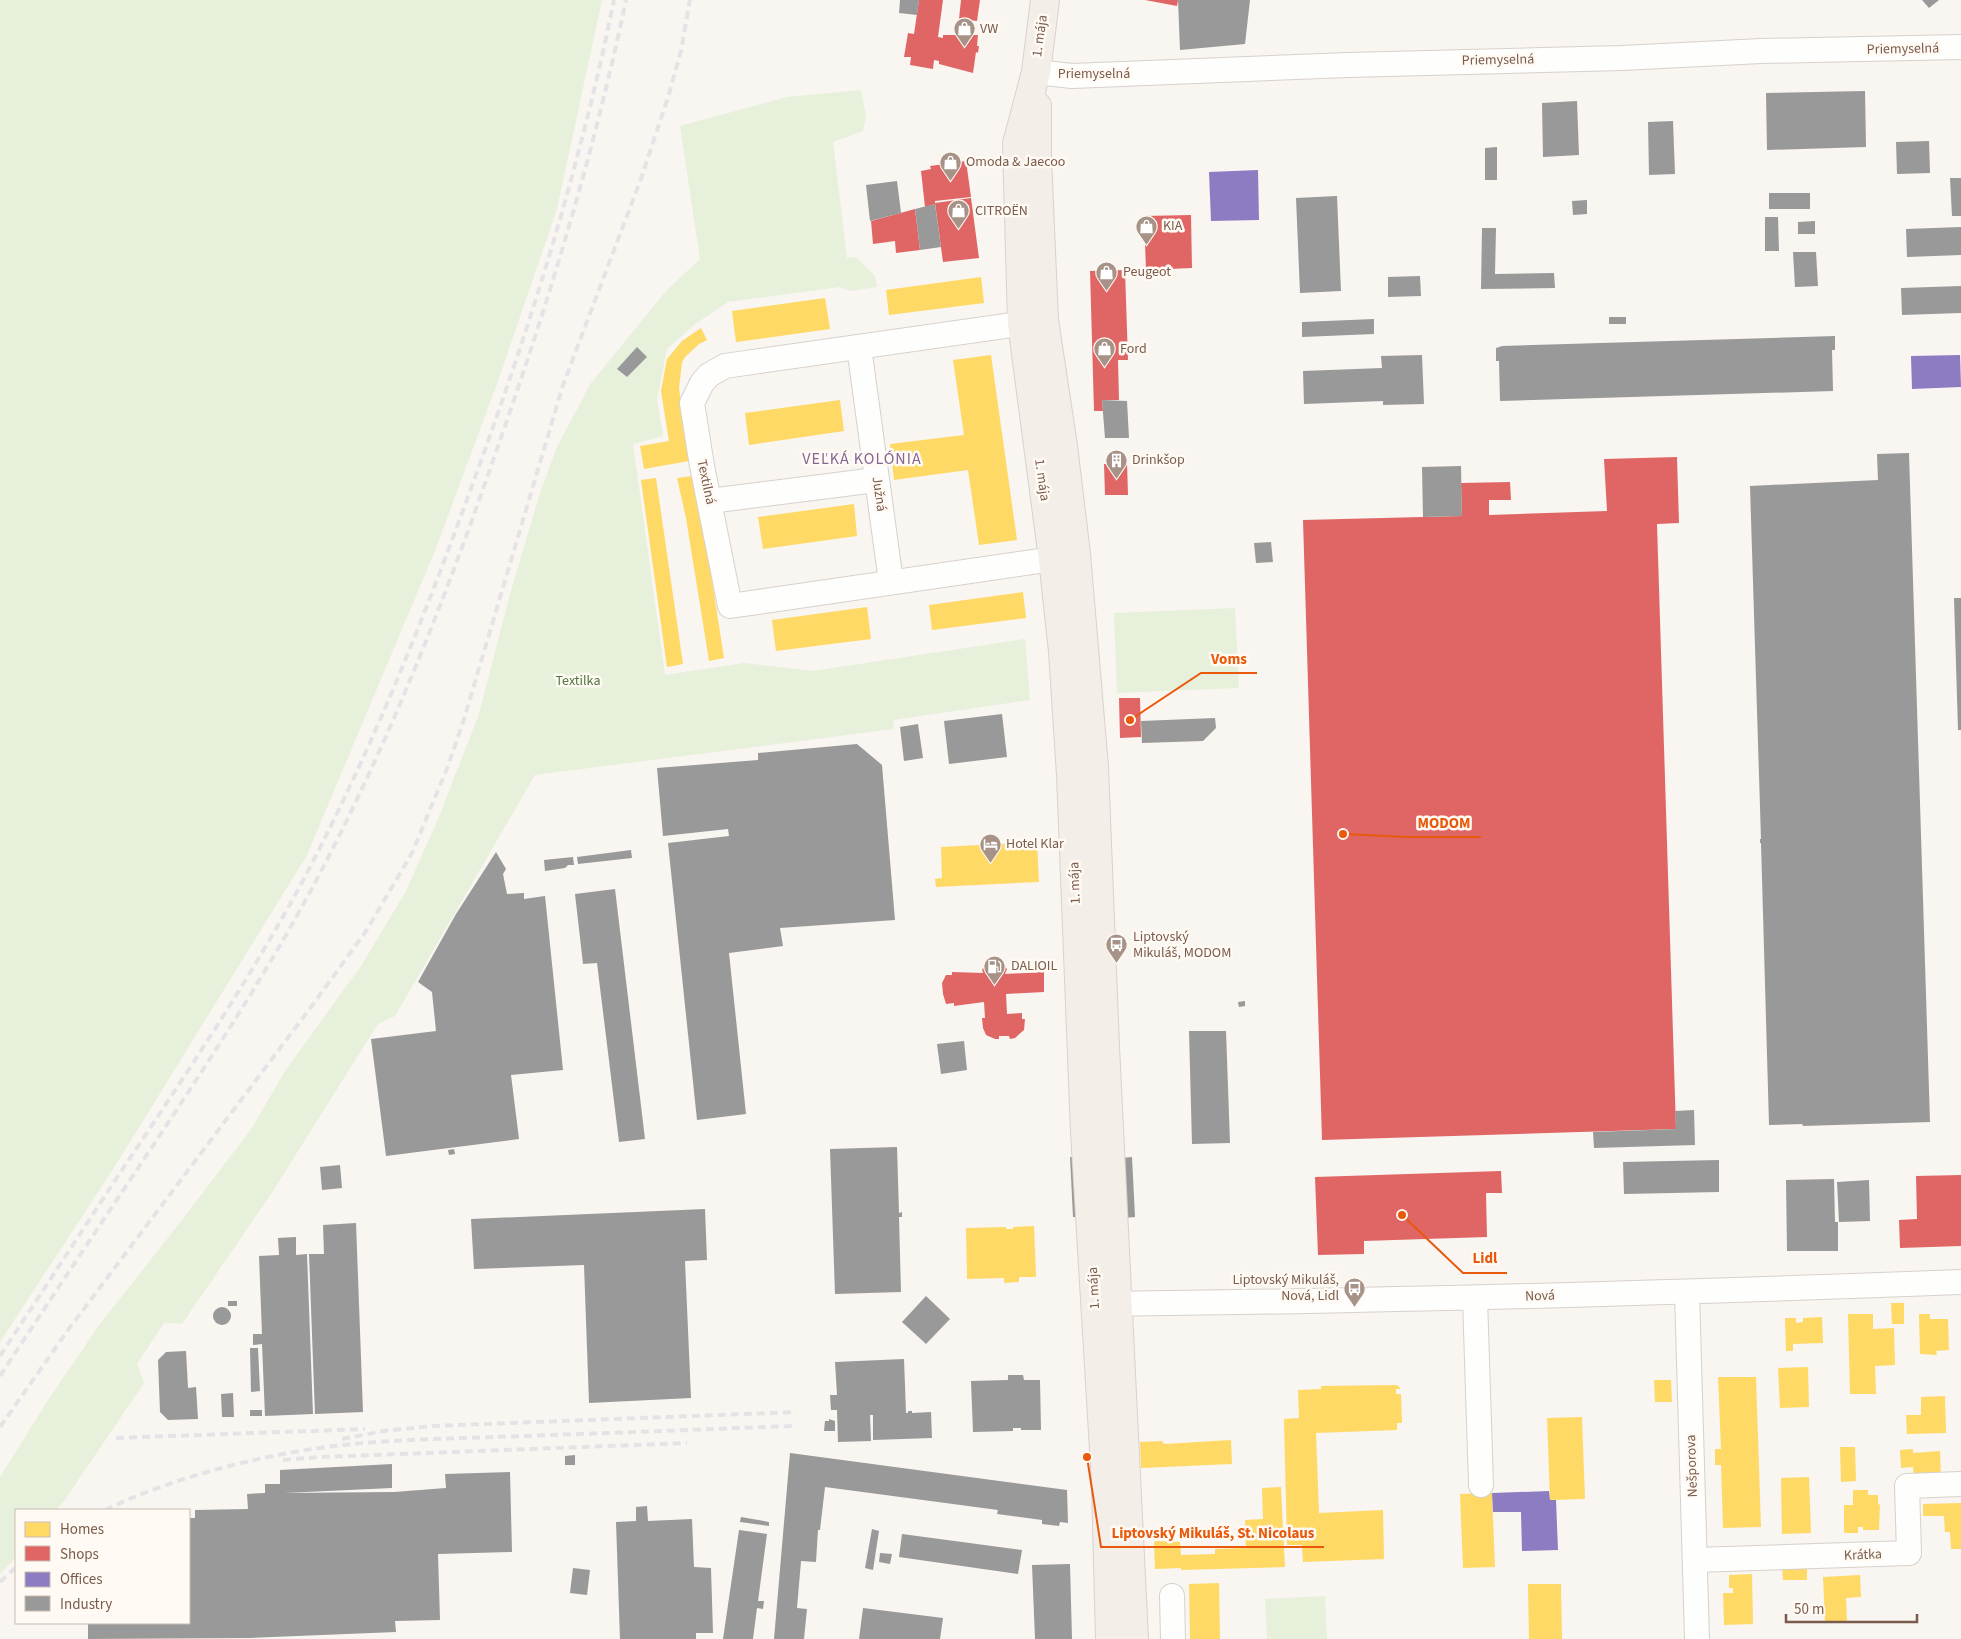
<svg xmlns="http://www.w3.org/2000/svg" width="1961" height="1639" font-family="'Source Sans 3',sans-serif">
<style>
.green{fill:#e7f0db}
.homes{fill:#ffd966}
.shops{fill:#e06666}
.offices{fill:#8e7cc3}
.industry{fill:#999}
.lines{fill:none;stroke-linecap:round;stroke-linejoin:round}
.minor-casing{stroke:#d7d1cb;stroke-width:26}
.major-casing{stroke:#dad1cc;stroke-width:30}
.minor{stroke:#fefefd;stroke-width:24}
.major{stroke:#f3eee8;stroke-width:28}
.rail{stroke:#e6e3e7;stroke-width:4;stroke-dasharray:8 5;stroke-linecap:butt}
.labels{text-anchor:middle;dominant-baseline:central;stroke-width:5;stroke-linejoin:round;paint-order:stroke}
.poi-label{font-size:14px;fill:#7a5c4d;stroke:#fffaf3;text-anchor:start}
.street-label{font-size:14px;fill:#7a5c4d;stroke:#fffaf3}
.park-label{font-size:14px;fill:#537a41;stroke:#fffaf3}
.quarter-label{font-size:16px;letter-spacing:1px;fill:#846695;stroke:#fffaf3}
.leader{fill:none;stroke:#e8590c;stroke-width:2}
.callout-dot{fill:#e8590c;stroke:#fffaf3;stroke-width:2}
.callout-label{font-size:15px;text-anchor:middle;font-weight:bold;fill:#e8590c;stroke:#fffaf3;stroke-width:5;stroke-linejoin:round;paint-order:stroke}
</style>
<rect width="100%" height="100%" fill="#f9f5f0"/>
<g class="green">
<polygon points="0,0 602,0 557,209 498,381 434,553 307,855 117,1163 0,1342"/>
<polygon points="861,90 866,116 863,131 833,142 847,258 856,257 875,276 877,287 850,291 840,287 728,302 694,325 667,349 657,399 663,436 633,444 665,675 744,663 813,671 1025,639 1030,700 893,720 894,729 535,775 395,1016 378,1024 271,1194 182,1324 164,1323 137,1364 144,1383 64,1501 56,1510 16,1510 16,1557 0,1574 0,1477 50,1397 100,1324 182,1220 252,1128 285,1071 361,966 406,891 438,819 479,714 510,594 539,496 557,447 591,383 667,290 700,259 680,126 787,97"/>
<polygon points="1235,608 1239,688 1117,693 1114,613"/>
<polygon points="1325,1596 1327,1639 1267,1639 1265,1599"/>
</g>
<g class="homes">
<polygon points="981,277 984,303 889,315 886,290"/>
<polygon points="825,298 830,329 736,342 732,311"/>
<polygon points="701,328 707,340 699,344 685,357 682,362 679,388 689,461 644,469 640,446 669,441 661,391 667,359 682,341"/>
<polygon points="991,355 1017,540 979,545 968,470 894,480 890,444 964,435 953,360"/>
<polygon points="840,400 844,431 749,445 745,413"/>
<polygon points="692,476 703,523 724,658 709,661 686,518 677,478"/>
<polygon points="656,478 683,664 667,667 641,480"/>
<polygon points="854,504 857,536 763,549 758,517"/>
<polygon points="1023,592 1026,618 932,630 929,605"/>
<polygon points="867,607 871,639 776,651 772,620"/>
<polygon points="1037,842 1039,882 936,887 935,879 942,878 941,847"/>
<polygon points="1034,1226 1036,1277 1019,1277 1019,1282 1004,1283 1004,1278 967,1279 966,1228 1006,1227 1006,1229 1013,1229 1013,1227"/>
<polygon points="1891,1303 1904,1303 1904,1324 1892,1324"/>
<polygon points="1848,1314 1873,1314 1873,1329 1894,1328 1895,1365 1875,1366 1876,1394 1850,1394"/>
<polygon points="1919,1314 1930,1314 1930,1319 1948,1319 1949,1350 1936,1351 1937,1355 1920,1354"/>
<polygon points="1822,1317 1823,1343 1793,1344 1793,1351 1786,1351 1785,1318 1796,1318 1796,1323 1803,1322 1803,1318"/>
<polygon points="1808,1367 1809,1407 1780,1408 1778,1368"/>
<polygon points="1718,1377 1756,1377 1761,1527 1723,1528 1721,1465 1715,1465 1715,1449 1721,1449"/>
<polygon points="1654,1380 1671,1380 1672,1402 1655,1402"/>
<polygon points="1397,1385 1401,1389 1396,1389 1396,1394 1401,1394 1402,1423 1397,1423 1397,1430 1316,1433 1319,1513 1383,1510 1384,1559 1303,1562 1302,1545 1287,1545 1284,1419 1299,1418 1298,1390 1321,1389 1321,1386"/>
<polygon points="1945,1396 1946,1433 1907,1434 1906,1415 1921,1415 1921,1397"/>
<polygon points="1582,1417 1585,1499 1550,1500 1547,1418"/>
<polygon points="1231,1440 1232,1464 1141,1468 1140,1442 1162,1441 1164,1444"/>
<polygon points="1840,1447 1855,1447 1856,1481 1841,1482"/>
<polygon points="1913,1449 1913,1453 1940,1451 1941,1477 1914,1478 1913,1467 1901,1468 1900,1450"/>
<polygon points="1809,1477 1811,1533 1782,1534 1781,1478"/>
<polygon points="1281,1487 1285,1567 1181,1570 1181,1568 1155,1569 1154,1542 1157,1541 1180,1542 1181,1555 1215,1554 1215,1549 1246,1548 1245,1520 1263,1519 1262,1488"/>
<polygon points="1853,1490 1868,1490 1868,1495 1878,1495 1878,1505 1880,1504 1879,1530 1863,1530 1863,1527 1858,1527 1858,1533 1844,1533 1844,1505 1853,1505"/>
<polygon points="1492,1493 1495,1567 1463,1568 1460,1494"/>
<polygon points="1961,1503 1961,1549 1951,1549 1950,1532 1945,1532 1944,1516 1923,1516 1923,1504"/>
<polygon points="1782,1566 1807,1566 1807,1580 1783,1580"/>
<polygon points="1752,1574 1753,1624 1724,1625 1723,1593 1733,1593 1733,1588 1729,1588 1729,1575"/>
<polygon points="1860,1575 1861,1597 1846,1598 1847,1621 1825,1621 1823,1577"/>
<polygon points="1219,1583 1220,1639 1190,1639 1189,1584"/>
<polygon points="1528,1584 1561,1584 1562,1639 1529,1639"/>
</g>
<g class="shops">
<polygon points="919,0 943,0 938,37 943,38 943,35 978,35 977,46 979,46 978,53 976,52 973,73 939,64 939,61 934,60 933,69 910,65 911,57 904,57 908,33 914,34"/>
<polygon points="961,0 980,0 977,21 959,19"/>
<polygon points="1145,0 1178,0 1177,6"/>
<polygon points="966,161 971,197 935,201 935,204 925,207 921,171 931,169 930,166"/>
<polygon points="971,198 979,258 943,262 935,203"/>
<polygon points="915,209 920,250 896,253 895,241 873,244 871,221"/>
<polygon points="1191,215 1192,268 1146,270 1144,216"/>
<polygon points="1125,270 1128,360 1118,360 1119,400 1102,400 1103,411 1094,411 1090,271"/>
<polygon points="1677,457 1679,523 1657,524 1676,1129 1322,1140 1303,520 1462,516 1461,483 1510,482 1511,500 1489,500 1489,515 1607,511 1604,459"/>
<polygon points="1127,463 1128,495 1105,495 1104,464"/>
<polygon points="1119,698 1140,698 1141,737 1120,738"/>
<polygon points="990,965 1003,965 1007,969 1005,974 1044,972 1044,992 1006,994 1007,1014 1022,1013 1022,1019 1025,1019 1024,1030 1015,1038 1010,1039 1009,1036 999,1036 999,1039 995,1039 986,1035 983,1028 982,1018 985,1018 984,1002 954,1006 954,1003 946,1004 943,994 942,983 946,975 952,975 952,972 983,973 982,969"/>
<polygon points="1501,1171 1502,1193 1486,1193 1487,1237 1364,1241 1364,1254 1318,1255 1315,1177"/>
<polygon points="1961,1175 1961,1246 1900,1248 1899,1220 1917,1219 1916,1176"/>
</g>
<g class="offices">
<polygon points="1258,170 1259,220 1211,221 1209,172"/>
<polygon points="1960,355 1961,387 1912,389 1911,356"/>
<polygon points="1549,1491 1550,1500 1556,1500 1558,1550 1522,1551 1521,1512 1493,1512 1492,1493"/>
</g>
<g class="industry">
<polygon points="900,0 919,0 917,15 899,13"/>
<polygon points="1178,0 1250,0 1245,44 1180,50"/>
<polygon points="1922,0 1939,0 1929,8"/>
<polygon points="1865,91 1866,147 1767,150 1766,93"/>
<polygon points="1577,101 1579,155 1543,157 1542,103"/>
<polygon points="1673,121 1675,174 1649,175 1648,122"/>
<polygon points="1929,141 1930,173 1897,174 1896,142"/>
<polygon points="1497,147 1497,180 1485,180 1485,148"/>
<polygon points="1950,178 1961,178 1961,216 1952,216"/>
<polygon points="897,181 901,213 870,221 866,185"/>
<rect x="1769" y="193" width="41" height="16"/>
<polygon points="1337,196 1341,291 1300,293 1296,198"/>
<polygon points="1587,200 1587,214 1573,215 1572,201"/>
<polygon points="935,204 941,247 920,250 915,209"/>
<polygon points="1765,217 1778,217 1779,251 1765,251"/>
<polygon points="1815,221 1815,234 1798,234 1798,222"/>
<polygon points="1961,227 1961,255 1907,257 1906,229"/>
<polygon points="1482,228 1496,228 1495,274 1554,273 1555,288 1481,289"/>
<polygon points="1793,252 1816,252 1818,286 1795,287"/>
<polygon points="1420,276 1421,296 1388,297 1388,277"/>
<polygon points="1961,286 1961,313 1902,315 1901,288"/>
<rect x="1609" y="317" width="17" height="7"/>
<polygon points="1374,319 1374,334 1302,337 1302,322"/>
<polygon points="1835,336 1835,350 1832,350 1833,391 1500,401 1499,361 1496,361 1496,348 1502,346"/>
<polygon points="637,347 647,357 627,377 617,369"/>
<polygon points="1422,355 1424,404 1383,405 1383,401 1304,404 1303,371 1382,368 1381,356"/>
<polygon points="1102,400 1127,401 1129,438 1105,438"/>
<polygon points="1909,453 1930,1122 1803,1126 1802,1124 1769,1125 1761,843 1760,843 1760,839 1761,839 1750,486 1878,480 1877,454"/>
<polygon points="1461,466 1462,516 1423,517 1422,467"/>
<polygon points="1271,542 1273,562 1256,563 1254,543"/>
<polygon points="1954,598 1961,598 1961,730 1958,730"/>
<polygon points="1002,714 1007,757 949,764 944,721"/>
<polygon points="1215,718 1216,728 1203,741 1142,743 1141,721"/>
<polygon points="918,724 923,758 904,761 900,727"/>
<polygon points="857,744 882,765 895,920 780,928 783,946 729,953 746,1114 697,1120 668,843 729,836 728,829 663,836 657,768 758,760 758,753"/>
<polygon points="631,850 632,858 578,864 577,857"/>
<polygon points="496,852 506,869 503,874 507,894 524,893 524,899 545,896 563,1070 511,1075 519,1139 386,1156 371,1039 436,1031 432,992 418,982 456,914"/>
<polygon points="573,857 574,865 568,865 565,868 545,871 544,860"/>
<polygon points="615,889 645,1139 619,1142 597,963 583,964 575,894"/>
<polygon points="1245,1001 1245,1006 1239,1007 1238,1002"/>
<polygon points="1189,1031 1226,1031 1230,1143 1192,1144"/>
<polygon points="964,1041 967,1070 941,1074 937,1044"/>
<polygon points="1694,1110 1695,1145 1594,1148 1593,1132 1676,1129 1675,1111"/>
<polygon points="897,1147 899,1213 902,1212 902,1217 899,1217 901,1292 835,1294 830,1149"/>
<polygon points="454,1149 455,1154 449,1155 448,1150"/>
<polygon points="1070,1157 1080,1157 1083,1217 1073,1217"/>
<polygon points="1132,1157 1135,1217 1124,1218 1121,1158"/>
<polygon points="1719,1160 1719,1192 1624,1194 1623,1162"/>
<polygon points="340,1165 342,1188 322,1190 320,1167"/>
<polygon points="1834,1179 1835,1222 1838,1222 1838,1251 1787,1251 1786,1180"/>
<polygon points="1869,1180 1870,1221 1839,1222 1837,1182"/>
<polygon points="705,1209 707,1260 685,1261 691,1398 589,1403 584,1265 474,1269 471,1219"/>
<polygon points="356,1223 363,1412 315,1414 309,1254 324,1254 323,1225"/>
<polygon points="296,1237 296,1255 307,1254 313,1414 265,1416 262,1344 253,1345 253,1334 262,1334 259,1256 279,1255 278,1238"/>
<polygon points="926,1296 950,1319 926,1344 902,1322"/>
<rect x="228" y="1301" width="9" height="5"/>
<circle cx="222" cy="1316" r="9"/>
<polygon points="250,1348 258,1348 260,1391 251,1392"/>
<polygon points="186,1351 188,1388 196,1387 198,1419 168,1420 160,1412 158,1360 166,1352"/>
<polygon points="904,1359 906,1413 908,1413 908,1411 912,1411 912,1413 931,1412 932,1438 873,1440 873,1415 870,1415 871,1441 838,1442 837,1410 831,1410 830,1395 837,1395 835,1362"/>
<polygon points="1008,1375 1023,1375 1024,1380 1040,1380 1041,1430 1021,1430 1021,1428 1013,1428 1013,1431 973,1432 971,1381 1008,1380"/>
<polygon points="233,1393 234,1417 222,1417 221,1394"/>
<rect x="250" y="1410" width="12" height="6"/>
<polygon points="829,1419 835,1421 835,1431 824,1431 825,1421 829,1421"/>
<polygon points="790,1453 1067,1490 1068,1523 1060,1522 1059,1526 1042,1524 1042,1520 997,1514 998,1510 825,1487 820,1530 818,1530 816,1562 801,1561 797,1608 807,1609 804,1639 774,1639"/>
<polygon points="575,1455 575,1465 565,1465 565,1456"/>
<polygon points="392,1464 392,1488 284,1493 394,1492 446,1488 445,1474 510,1472 512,1552 438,1554 440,1620 395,1621 396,1632 250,1638 88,1639 88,1623 189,1623 189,1518 195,1518 195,1510 248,1509 247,1494 265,1493 265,1484 280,1484 280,1470"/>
<polygon points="647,1506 648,1521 692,1519 694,1567 711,1568 713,1633 696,1633 696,1639 620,1639 616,1522 636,1521 636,1507"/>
<polygon points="741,1517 769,1522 769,1526 740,1522"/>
<polygon points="872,1529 879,1531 873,1570 865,1568"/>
<polygon points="739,1530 767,1534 758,1601 764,1601 763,1609 757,1608 753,1639 723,1639"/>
<polygon points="902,1534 1022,1550 1018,1574 899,1557"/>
<polygon points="880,1553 892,1554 890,1564 879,1562"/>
<polygon points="1070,1564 1072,1639 1035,1639 1032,1565"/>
<polygon points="573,1568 590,1570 587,1595 570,1593"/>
<polygon points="863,1608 943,1618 940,1639 859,1639"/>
</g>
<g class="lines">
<defs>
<g id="minor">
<polyline points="1036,72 1072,76 1348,65 1622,58 1761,51 1961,47"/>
<polyline points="1040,321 725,366 709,375 702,383 692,403 702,466 730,606 1053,559"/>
<polyline points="859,347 891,582"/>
<polyline points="710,501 876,480"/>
<polyline points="1687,1292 1697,1639"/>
<polyline points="1475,1298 1481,1485"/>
<path d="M 1101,1304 C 1388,1301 1674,1293 1961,1282"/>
<polyline points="1695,1560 1909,1553 1907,1486 1961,1484"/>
<polyline points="1172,1596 1173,1639"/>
</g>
<g id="major">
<polyline points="1045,0 1036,72 1017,144 1022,323 1053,559 1063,651 1071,775 1085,1132 1106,1483 1110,1639"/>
<polyline points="1037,106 1037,158 1044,320 1063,446 1076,554 1094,767 1105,1047 1134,1639"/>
</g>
</defs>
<use href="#minor" class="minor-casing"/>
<use href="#major" class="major-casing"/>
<use href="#minor" class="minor"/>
<use href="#major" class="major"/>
<g class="rail">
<path d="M 0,1356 C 40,1295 80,1234 120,1173 C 183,1079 246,985 300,886 C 368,759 421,626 470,491 C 529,331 580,168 614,0"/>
<path d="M 0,1376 C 48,1303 96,1231 144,1159 C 202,1072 260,984 310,892 C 386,751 445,600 497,449 C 549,301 594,153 626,0"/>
<polyline points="0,1427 68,1330 314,1003 366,931 412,853 448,766 464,719 563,385 642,176 669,94 681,51 690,0"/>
<polyline points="116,1438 365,1429"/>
<polyline points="342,1439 384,1431 433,1426 796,1412"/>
<polyline points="283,1460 320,1457 687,1443"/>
<path d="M 105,1510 C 178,1475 272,1452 352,1444 C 409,1439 466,1438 523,1436 C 614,1433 704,1429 795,1426"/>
<polyline points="0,1582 16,1567"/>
</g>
</g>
<defs>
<symbol id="shop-pin" viewBox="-11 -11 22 30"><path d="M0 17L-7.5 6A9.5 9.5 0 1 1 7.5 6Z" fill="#a69286" stroke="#fffaf3"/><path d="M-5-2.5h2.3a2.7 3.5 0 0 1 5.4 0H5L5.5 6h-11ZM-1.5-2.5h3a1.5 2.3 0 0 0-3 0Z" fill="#fff"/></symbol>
<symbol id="building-pin" viewBox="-11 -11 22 30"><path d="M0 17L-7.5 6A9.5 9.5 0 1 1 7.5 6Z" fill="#a69286" stroke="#fffaf3"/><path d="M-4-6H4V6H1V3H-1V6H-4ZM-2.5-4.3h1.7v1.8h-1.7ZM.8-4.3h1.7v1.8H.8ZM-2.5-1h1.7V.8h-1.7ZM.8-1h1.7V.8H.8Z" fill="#fff"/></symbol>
<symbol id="hotel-pin" viewBox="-11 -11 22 30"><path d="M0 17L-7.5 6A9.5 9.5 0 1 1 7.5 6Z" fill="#a69286" stroke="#fffaf3"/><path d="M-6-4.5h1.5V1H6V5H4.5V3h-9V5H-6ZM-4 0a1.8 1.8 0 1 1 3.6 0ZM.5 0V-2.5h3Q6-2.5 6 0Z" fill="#fff"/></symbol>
<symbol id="bus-pin" viewBox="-11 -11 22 30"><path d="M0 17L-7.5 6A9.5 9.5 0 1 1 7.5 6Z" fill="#a69286" stroke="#fffaf3"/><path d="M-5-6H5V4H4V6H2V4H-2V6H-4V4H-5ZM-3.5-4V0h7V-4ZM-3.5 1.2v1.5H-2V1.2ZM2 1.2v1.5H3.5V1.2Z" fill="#fff"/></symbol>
<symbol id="fuel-pin" viewBox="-11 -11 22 30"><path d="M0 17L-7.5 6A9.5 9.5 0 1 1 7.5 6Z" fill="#a69286" stroke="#fffaf3"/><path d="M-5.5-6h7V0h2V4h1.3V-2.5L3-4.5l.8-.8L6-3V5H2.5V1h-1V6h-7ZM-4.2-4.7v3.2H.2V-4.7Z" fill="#fff"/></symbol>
</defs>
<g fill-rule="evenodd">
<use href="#shop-pin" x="952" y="16" width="25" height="34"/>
<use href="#shop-pin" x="938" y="150" width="25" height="34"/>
<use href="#shop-pin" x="946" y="198" width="25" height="34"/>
<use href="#shop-pin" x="1134" y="214" width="25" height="34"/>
<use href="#shop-pin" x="1094" y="260" width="25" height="34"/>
<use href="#shop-pin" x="1092" y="336" width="25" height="34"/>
<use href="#building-pin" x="1104" y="448" width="25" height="34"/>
<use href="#hotel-pin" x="978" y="832" width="25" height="34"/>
<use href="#bus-pin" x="1104" y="932" width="25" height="34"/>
<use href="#fuel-pin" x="982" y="954" width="25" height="34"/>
<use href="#bus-pin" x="1342" y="1276" width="25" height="34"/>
</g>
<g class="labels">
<g class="poi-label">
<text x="980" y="29">VW</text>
<text x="966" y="162">Omoda &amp; Jaecoo</text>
<text x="975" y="211">CITROËN</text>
<text x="1163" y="226">KIA</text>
<text x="1123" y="272">Peugeot</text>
<text x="1120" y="349">Ford</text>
<text x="1132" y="460">Drinkšop</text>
<text x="1006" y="844">Hotel Klar</text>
<text x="1133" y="937">Liptovský<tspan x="1133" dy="16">Mikuláš, MODOM</tspan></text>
<text x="1011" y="966">DALIOIL</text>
<text x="1339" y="1280" text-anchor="end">Liptovský Mikuláš,<tspan x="1339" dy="16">Nová, Lidl</tspan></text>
</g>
<g class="street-label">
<text transform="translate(1040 36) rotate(-82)">1. mája</text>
<text transform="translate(1903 49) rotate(-1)">Priemyselná</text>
<text transform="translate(1498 60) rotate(-1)">Priemyselná</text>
<text x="1094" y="74">Priemyselná</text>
<text transform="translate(1042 480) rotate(82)">1. mája</text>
<text transform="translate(706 482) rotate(78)">Textilná</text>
<text transform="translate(879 494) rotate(82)">Južná</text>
<text transform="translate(1075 883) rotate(-92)">1. mája</text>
<text transform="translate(1094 1288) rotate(-93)">1. mája</text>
<text transform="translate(1540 1296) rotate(-2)">Nová</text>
<text transform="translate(1692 1466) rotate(-92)">Nešporova</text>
<text transform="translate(1863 1555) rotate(-2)">Krátka</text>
</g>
<g class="park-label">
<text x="578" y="681">Textilka</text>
</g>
<g class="quarter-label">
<text x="862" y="459">VEĽKÁ KOLÓNIA</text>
</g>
</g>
<path class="leader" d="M1130 720L1201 673H1257M1343 834L1408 837H1481M1402 1215L1463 1273H1507M1087 1457L1101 1547H1324"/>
<g class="callout-dot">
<circle cx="1130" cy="720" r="5"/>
<circle cx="1343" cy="834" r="5"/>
<circle cx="1402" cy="1215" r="5"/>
<circle cx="1087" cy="1457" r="5"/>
</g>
<g class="callout-label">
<text x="1229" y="664">Voms</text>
<text x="1444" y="828">MODOM</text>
<text x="1485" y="1263">Lidl</text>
<text x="1213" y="1538">Liptovský Mikuláš, St. Nicolaus</text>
</g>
<rect x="15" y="1509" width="175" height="115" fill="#fffaf3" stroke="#cabbb1"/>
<rect x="25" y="1522" width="25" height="15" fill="#ffd966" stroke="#cabbb1"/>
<text x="60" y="1534" font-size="15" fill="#7a5c4d">Homes</text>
<rect x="25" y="1546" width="25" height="15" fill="#e06666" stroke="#cabbb1"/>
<text x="60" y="1559" font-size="15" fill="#7a5c4d">Shops</text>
<rect x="25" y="1572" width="25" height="15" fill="#8e7cc3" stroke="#cabbb1"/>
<text x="60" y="1584" font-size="15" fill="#7a5c4d">Offices</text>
<rect x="25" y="1596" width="25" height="15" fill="#999999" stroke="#cabbb1"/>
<text x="60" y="1609" font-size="15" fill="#7a5c4d">Industry</text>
<path d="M1786 1614v8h131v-8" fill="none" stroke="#7a5c4d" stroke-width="2.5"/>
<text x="1794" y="1614" font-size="15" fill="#7a5c4d" stroke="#fffaf3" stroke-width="4" paint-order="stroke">50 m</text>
</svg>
